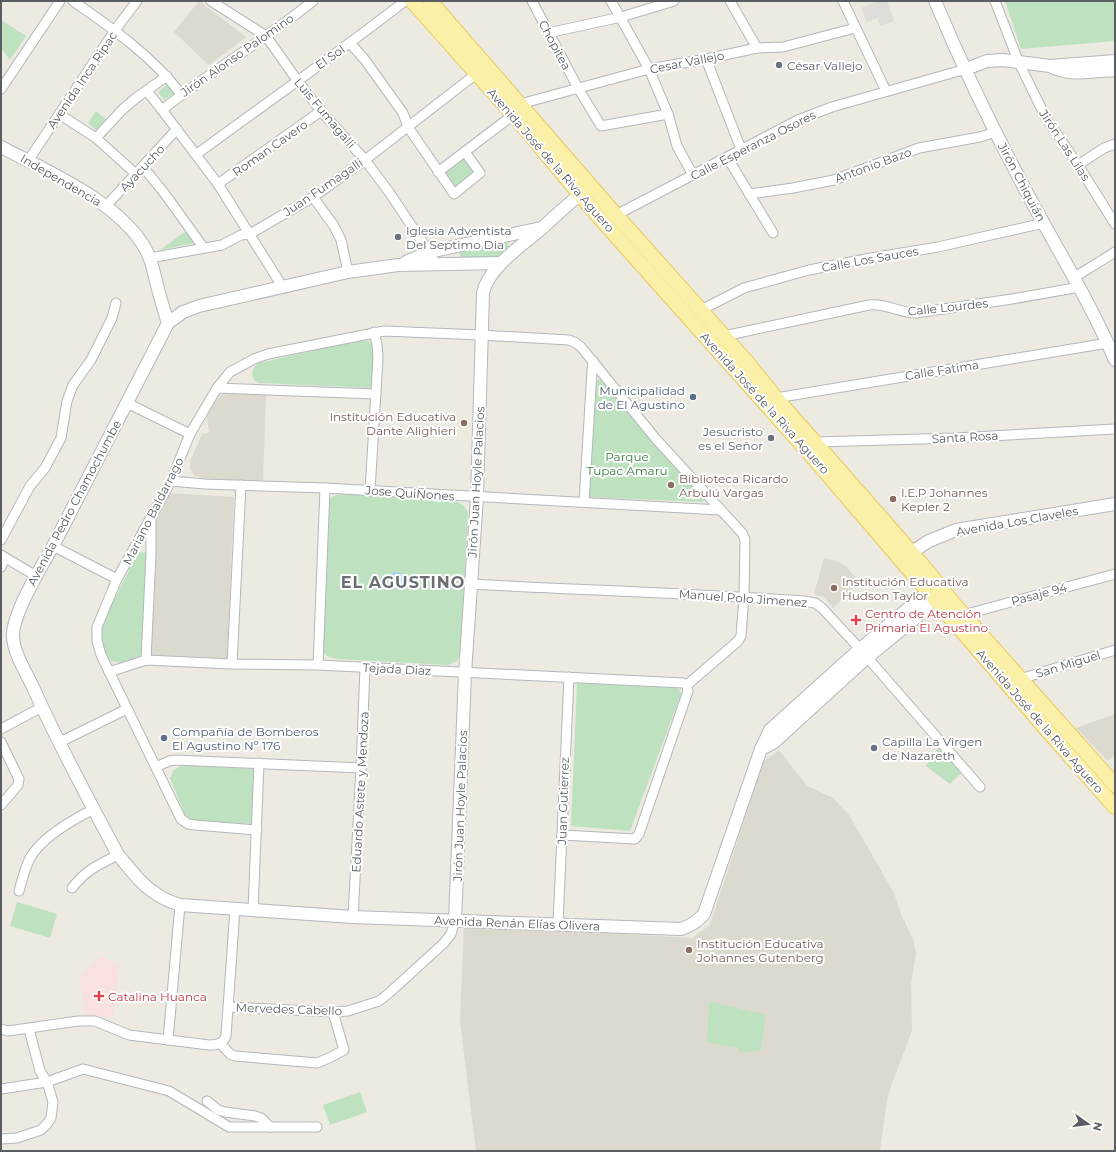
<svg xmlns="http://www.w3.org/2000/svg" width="1116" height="1152" font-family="Montserrat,sans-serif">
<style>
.industrial{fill:#dfddd9}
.education{fill:#dcd9cf}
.medical{fill:#f9e1dd}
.green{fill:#bee2c0}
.water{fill:#a3d0fa}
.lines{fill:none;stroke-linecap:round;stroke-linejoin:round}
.street-casing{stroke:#b4b7bb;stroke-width:11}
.secondary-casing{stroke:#b5b7bd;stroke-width:14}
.primary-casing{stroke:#e9c85d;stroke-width:16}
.street{stroke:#fff;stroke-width:9}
.secondary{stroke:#fff;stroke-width:12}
.primary{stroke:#faf0a8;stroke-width:14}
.worship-dot{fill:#6b7280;stroke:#fff;stroke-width:1.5}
.service-dot{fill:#5c6f8a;stroke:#fff;stroke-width:1.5}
.education-dot{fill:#8d6e63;stroke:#fff;stroke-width:1.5}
.health-dot{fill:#e0444e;stroke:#fff;stroke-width:1.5}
.labels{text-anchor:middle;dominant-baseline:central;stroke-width:4;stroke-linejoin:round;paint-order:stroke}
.street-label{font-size:12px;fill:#5a5d61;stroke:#fff}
.worship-label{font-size:12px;fill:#5b616d;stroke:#fff;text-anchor:start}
.service-label{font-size:12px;fill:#4e5e75;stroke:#fff;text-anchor:end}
.education-label{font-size:12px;fill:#785e54;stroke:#fff;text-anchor:start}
.park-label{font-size:12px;fill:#39813f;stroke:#fff}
.health-label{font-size:12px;fill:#be3a42;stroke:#fff;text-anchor:start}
.district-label{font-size:16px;font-weight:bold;letter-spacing:1px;fill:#6b6f73;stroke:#fff}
</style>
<rect width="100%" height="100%" fill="#eceae1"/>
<polygon class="industrial" points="878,1 887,1 894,21 880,26 877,18 867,22 861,8"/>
<g class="education">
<polygon points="199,1 246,37 209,65 174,32"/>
<polygon points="224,393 266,395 263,482 203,478 194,475 190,469 190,461 202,434 209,433 207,416 216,400"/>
<polygon points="168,493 234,497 227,658 151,655 156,515"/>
<polygon points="824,558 836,561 846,566 859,582 833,608 824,597 814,594"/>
<polygon points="1115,714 1115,755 1108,761 1076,728"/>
<polygon points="779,750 807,786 833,798 849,815 894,893 901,914 913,939 916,954 911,984 912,1031 892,1083 887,1100 880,1151 476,1151 460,1021 464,925 692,938 710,925 763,762"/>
</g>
<polygon class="medical" points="101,956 119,966 113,1019 102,1016 85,1018 80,976"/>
<g class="green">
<polygon points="1005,1 1115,1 1115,41 1021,49"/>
<polygon points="1,20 26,36 10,60 1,48"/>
<polygon points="167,85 175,93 164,100 158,92"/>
<polygon points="96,111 107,120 97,131 88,123"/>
<polygon points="464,157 476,174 453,190 442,174"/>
<polygon points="186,231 195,243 160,250"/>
<path d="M 507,241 L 509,247 L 500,258 L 462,259 C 459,256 459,253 461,250 Z"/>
<path d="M 360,340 L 369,341 L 374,346 L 373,388 L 260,383 C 250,381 250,368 259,363 Z"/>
<polygon points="602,379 705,499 703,502 589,497 595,380"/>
<path d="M 344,494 L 455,501 C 462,504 465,506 468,513 L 461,651 L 457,661 L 448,665 L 337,659 C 328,657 324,656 322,647 L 328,505 C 330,496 336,494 344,494 Z"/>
<polygon points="138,552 149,553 144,657 123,663 106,660 99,639 101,626"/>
<polygon points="577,683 677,688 680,690 681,694 630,831 571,826"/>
<polygon points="939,747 961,773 950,784 926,766"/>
<polygon points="182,765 255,769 254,824 199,821 193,820 185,815 170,778 173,771"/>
<polygon points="17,902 57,914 50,938 10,926"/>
<polygon points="709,1001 766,1015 760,1051 739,1052 738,1048 707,1042"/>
<polygon points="360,1092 367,1112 330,1125 323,1105"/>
</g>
<circle class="water" cx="396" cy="579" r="7"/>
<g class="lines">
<defs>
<g id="street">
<path d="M 73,1 C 112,28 152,56 181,94"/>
<polyline points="211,1 266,36 297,80 321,111 365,160 389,192 429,252 436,264"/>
<polyline points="532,1 578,88 601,126 668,114"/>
<polyline points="611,1 649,69 668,114 677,146 693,175"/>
<polyline points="730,1 757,48"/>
<polyline points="843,1 886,91"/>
<polyline points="995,1 1019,63 1046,118 1078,165 1115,224"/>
<polyline points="548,33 621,17 674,1"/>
<polyline points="350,43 365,60 403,113 408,127 454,194 480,173 465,152"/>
<polyline points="706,59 741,149"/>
<polyline points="1,89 60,1"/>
<polyline points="147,91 162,110 218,184 282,286"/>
<polyline points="520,104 649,69 706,59 757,48 783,47 855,28"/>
<path d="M 162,110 C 211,71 265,40 313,1"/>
<polyline points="59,114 96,138 136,174"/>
<polyline points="96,138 123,109 136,98 167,76"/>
<path d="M 197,154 C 266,103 337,54 405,1"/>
<polyline points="727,157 773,233"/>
<polyline points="28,161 115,30 137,1"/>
<polyline points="1078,165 1104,148 1115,144"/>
<polyline points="143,167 165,194 203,247"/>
<polyline points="438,172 513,115"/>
<polyline points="218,184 321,111"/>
<polyline points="749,194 793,188 834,180 919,148 980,137 996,132"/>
<polyline points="313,197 334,226 341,240 348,272"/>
<polyline points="106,206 177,129"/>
<polyline points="616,215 798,120 832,107 966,69"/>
<polyline points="150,258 222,245 241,235 250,234 313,197 365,160 476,74"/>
<polyline points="1075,277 1115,252"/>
<polyline points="701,310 744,288 809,270 871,258 938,247 1044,223"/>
<path d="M 724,336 L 869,305 C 886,303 900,313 916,313 L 1012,299 L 1080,287"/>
<polyline points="217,388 376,394"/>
<polyline points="776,398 1108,343"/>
<polyline points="127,403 190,434"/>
<polyline points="816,442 955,438 1115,429"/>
<polyline points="171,481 205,484 325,488 720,510"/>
<polyline points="370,491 378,358 377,344 374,332"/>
<polyline points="584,502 592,371 593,361"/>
<polyline points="1,540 30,486 45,468 61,438 67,401 73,385 91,360 112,318 116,303"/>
<polyline points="53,546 117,579"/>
<polyline points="1,555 36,576"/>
<polyline points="1,567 5,558"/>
<path d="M 471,584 C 582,590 693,593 804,601 L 815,603 L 822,608 L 860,649 L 980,787"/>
<polyline points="963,615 1115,574"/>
<polyline points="146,660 151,554 151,517"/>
<polyline points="232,664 241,485"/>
<polyline points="318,665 325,488"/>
<polyline points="109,672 146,660 232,664 318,665 683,683 687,685"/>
<polyline points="1020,679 1115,650"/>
<polyline points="1,729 42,707"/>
<polyline points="1,742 19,779 18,785 1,805"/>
<polyline points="60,742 127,709"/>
<polyline points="156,767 169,761 176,760 361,768"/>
<polyline points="257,830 195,825 188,824 181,819 101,655 97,641 97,627 117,579 171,481 190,434 217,388 230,372 254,359 268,354 384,331 481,335 569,340 576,343 581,347 656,439 742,533 745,540 744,596 741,636 738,641 687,685"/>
<polyline points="562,835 635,839 639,834 688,691 687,685"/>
<path d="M 72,888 C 86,870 98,865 118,855"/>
<path d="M 19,891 C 22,880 25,868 30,858 C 42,837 72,820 94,809"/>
<polyline points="253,910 259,763"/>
<polyline points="353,917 361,768 365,668"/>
<polyline points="558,924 569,677"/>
<polyline points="228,1007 333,1012 348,1011 379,1001 388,994 444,943 451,934 455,921"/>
<path d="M 1,1029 L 8,1031 L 78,1021 L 95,1021 L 129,1035 L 209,1045 C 217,1045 223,1044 226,1036 L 235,909"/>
<polyline points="168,1040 180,905"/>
<polyline points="220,1043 230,1054 235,1056 317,1063 329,1058 344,1050 333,1012"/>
<polyline points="1,1089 47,1082 83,1069 169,1091 229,1127 317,1127"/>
<polyline points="207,1101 218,1110 225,1112 255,1116 261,1118 270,1127"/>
<polyline points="1,1139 17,1138 41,1130 47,1124 51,1118 53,1102 47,1082 40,1071 29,1029"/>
</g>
<g id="secondary">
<path d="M 935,1 C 967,77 1004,152 1044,224 C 1069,269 1095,313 1115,360"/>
<path d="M 1115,61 L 1050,66 C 1069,77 1094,71 1115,70"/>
<polyline points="966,69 987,61 1003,60 1050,66"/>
<path d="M 1,147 C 47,171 121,203 146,250 C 152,261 154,273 157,285 C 160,298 164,310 168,323"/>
<polyline points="406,262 429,252 541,228"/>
<path d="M 501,263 L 398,265 L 348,272 L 199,306 L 183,312 L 168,323 L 53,546 C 42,565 11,616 13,637 C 14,654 26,672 33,687 C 58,744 89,800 118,855 C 129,867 141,885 155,893 C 162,899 171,902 180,905 L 353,917 L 681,929 C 691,926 697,922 704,914 L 761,749 L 770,730 L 860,649 L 935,586"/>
<polyline points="905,560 918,548 929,541 956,530 1115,504"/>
<polyline points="761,749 773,743 863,661 943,595"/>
<path d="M 455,921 L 465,673 L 477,497 L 483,293 C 488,268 521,246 540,230 C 555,216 570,202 587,189"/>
</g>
<g id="primary">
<polyline points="412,1 517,119 591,208 810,454 1046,729 1115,807"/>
<polyline points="430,1 616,215 746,361 776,398 919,561 954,604 1115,785"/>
</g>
</defs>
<use href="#street" class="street-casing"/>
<use href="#secondary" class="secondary-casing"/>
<use href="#primary" class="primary-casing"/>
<use href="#street" class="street"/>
<use href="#secondary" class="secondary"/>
<use href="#primary" class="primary"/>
</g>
<g class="worship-dot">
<circle cx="779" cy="65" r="4"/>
<circle cx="398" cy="237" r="4"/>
<circle cx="771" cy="438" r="4"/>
<circle cx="874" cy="748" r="4"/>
</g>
<g class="service-dot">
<circle cx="693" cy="397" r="4"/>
<circle cx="164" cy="738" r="4"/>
</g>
<g class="education-dot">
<circle cx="464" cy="423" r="4"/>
<circle cx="671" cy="485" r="4"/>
<circle cx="893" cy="499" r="4"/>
<circle cx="834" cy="588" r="4"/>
<circle cx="689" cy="950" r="4"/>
</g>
<g class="health-dot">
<path d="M854 614h4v4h4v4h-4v4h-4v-4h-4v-4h4z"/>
<path d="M97 990h4v4h4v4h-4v4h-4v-4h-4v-4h4z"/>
</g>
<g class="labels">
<g class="street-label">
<text transform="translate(555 45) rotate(62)">Chopitea</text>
<text transform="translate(237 55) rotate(-35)">Jirón Alonso Palomino</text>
<text transform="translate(330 57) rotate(-35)">El Sol</text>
<text transform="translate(687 62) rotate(-11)">Cesar Vallejo</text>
<text transform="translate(82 80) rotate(-56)">Avenida Inca Ripac</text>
<text transform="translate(325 113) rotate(50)">Luis Fumagalli</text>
<text transform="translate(753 145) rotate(-27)">Calle Esperanza Osores</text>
<text transform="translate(1065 145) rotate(57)">Jirón Las Lilas</text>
<text transform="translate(270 148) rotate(-35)">Roman Cavero</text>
<text transform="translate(551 160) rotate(49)">Avenida José de la Riva Aguero</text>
<text transform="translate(873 165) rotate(-20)">Antonio Bazo</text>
<text transform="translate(142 168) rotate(-47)">Ayacucho</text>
<text transform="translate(61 180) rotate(30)">Independencia</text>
<text transform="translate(1022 182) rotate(62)">Jirón Chiquián</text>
<text transform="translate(323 187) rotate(-34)">Juan Fumagalli</text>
<text transform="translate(870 259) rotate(-10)">Calle Los Sauces</text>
<text transform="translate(948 307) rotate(-6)">Calle Lourdes</text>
<text transform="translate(942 370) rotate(-9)">Calle Fatima</text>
<text transform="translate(765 403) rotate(48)">Avenida José de la Riva Aguero</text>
<text transform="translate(965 437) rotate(-3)">Santa Rosa</text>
<text transform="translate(476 482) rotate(-87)">Jirón Juan Hoyle Palacios</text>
<text transform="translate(410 493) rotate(4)">Jose QuiÑones</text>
<text transform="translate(74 503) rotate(-62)">Avenida Pedro Chamochumbe</text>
<text transform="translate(153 511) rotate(-63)">Mariano Baldarrago</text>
<text transform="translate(1017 521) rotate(-10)">Avenida Los Claveles</text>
<text transform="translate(1039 594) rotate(-15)">Pasaje 94</text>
<text transform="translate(743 598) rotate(4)">Manuel Polo Jimenez</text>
<text transform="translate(1068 664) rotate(-17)">San Miguel</text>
<text transform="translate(397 669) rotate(3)">Tejada Diaz</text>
<text transform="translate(1040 721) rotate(49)">Avenida José de la Riva Aguero</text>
<text transform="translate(360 792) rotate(-87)">Eduardo Astete y Mendoza</text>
<text transform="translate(563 801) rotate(-88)">Juan Gutierrez</text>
<text transform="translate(460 806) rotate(-88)">Jirón Juan Hoyle Palacios</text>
<text transform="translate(517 923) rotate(2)">Avenida Renán Elías Olivera</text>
<text transform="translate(289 1009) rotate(2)">Mervedes Cabello</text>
</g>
<g class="worship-label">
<text x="787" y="65">César Vallejo</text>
<text x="406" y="230">Iglesia Adventista<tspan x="406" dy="14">Del Septimo Dia</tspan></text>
<text x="763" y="431" text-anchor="end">Jesucristo<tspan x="763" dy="14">es el Señor</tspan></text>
<text x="882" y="741">Capilla La Virgen<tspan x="882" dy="14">de Nazareth</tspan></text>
</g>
<g class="service-label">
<text x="685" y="390">Municipalidad<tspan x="685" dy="14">de El Agustino</tspan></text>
<text x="172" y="731" text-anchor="start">Compañía de Bomberos<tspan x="172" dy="14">El Agustino Nº 176</tspan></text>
</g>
<g class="education-label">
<text x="456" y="416" text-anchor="end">Institución Educativa<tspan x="456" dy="14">Dante Alighieri</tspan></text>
<text x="679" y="478">Biblioteca Ricardo<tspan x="679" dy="14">Arbulú Vargas</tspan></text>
<text x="901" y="492">I.E.P Johannes<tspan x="901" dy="14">Kepler 2</tspan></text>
<text x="842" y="581">Institución Educativa<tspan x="842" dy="14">Hudson Taylor</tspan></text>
<text x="697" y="943">Institución Educativa<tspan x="697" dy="14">Johannes Gutenberg</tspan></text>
</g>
<g class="park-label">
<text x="627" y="456">Parque<tspan x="627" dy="14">Tupac Amaru</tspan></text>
</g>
<g class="health-label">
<text x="865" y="613">Centro de Atención<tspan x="865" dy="14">Primaria El Agustino</tspan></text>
<text x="108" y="996">Catalina Huanca</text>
</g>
<g class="district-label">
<text x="403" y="582">EL AGUSTINO</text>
</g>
</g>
<rect width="1116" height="1152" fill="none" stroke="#5a5d61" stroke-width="4"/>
<g transform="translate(1088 1124) rotate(104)" stroke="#ffffff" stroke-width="3" paint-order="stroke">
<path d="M0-3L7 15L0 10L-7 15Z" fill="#5a5d61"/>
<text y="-6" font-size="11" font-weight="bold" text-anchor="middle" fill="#5a5d61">N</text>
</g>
</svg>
